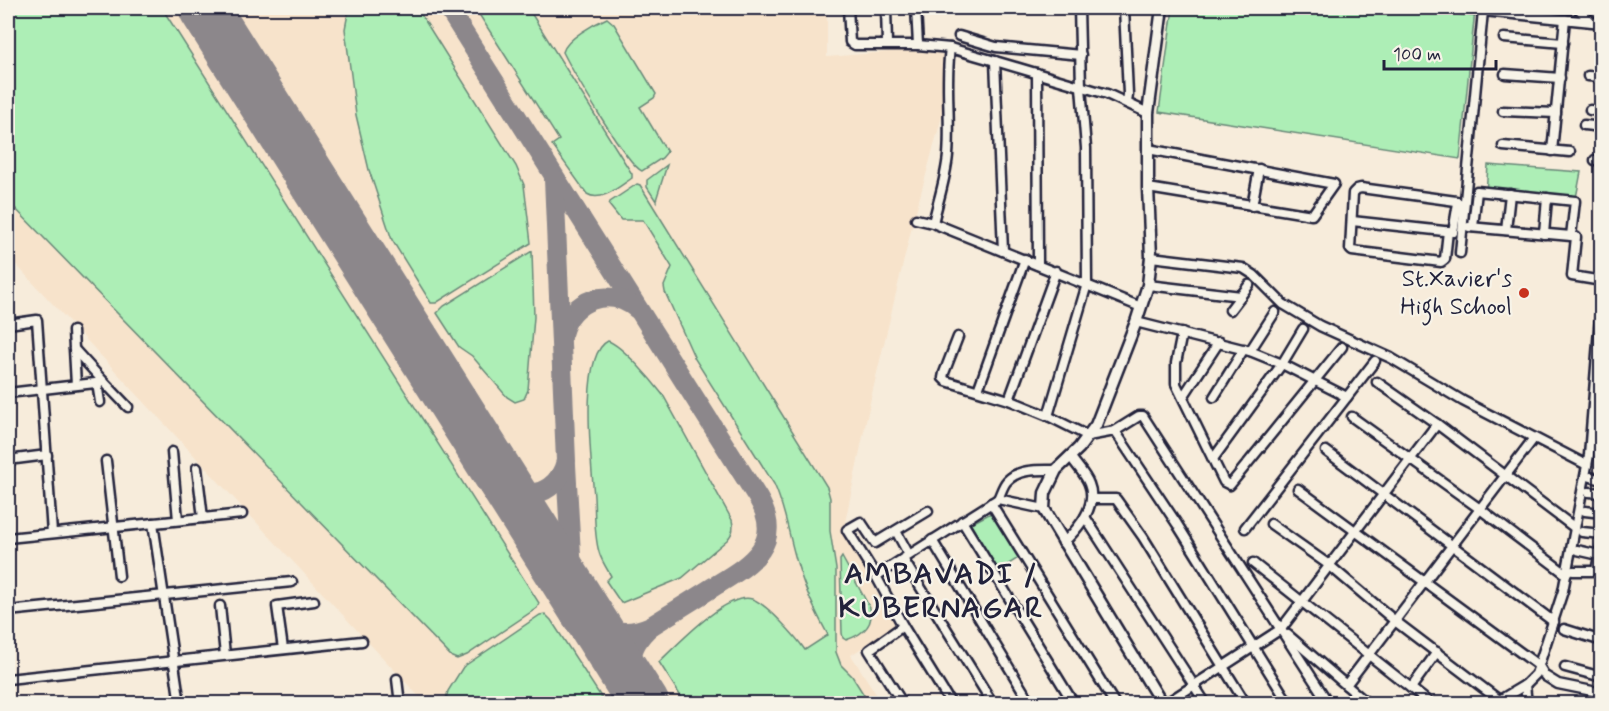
<svg xmlns="http://www.w3.org/2000/svg" width="1609" height="711" font-family="Mynerve,sans-serif">
<style>
.built{fill:#f7e3cb}
.green{fill:#adeeb6;stroke:#688878;stroke-width:1.5}
.lines{fill:none;stroke-linecap:round;stroke-linejoin:round}
.taxiway{stroke:#8c878b;stroke-width:20}
.runway{stroke:#8c878b;stroke-width:51}
.minor-casing{stroke:#22223b;stroke-width:13}
.tertiary-casing{stroke:#22223b;stroke-width:15}
.minor{stroke:#f7f3e8;stroke-width:8}
.tertiary{stroke:#f7f3e8;stroke-width:10}
.poi-dot{fill:#c8321e;stroke:#f7f3e8;stroke-width:2}
.labels{text-anchor:middle;dominant-baseline:central;stroke-width:4.5;stroke-linejoin:round;paint-order:stroke}
.poi-label{font-size:24px;fill:#22223b;stroke:#f7f3e8;text-anchor:end}
.district-label{font-size:30px;font-weight:bold;letter-spacing:1.5px;fill:#22223b;stroke:#f7f3e8}
</style>
<rect width="100%" height="100%" fill="#f7ecdb"/>
<filter id="ink" filterUnits="userSpaceOnUse"><feTurbulence type="fractalNoise" baseFrequency=".0167" numOctaves="2"/><feDisplacementMap in="SourceGraphic" scale="12" xChannelSelector="R" yChannelSelector="G"/><feConvolveMatrix kernelMatrix="1 2 1 2 8 2 1 2 1" color-interpolation-filters="sRGB"/></filter>
<g filter="url(#ink)">
<polygon class="built" points="8,8 827,8 827,57 913,50 939,53 946,57 945,105 912,226 871,398 843,532 896,626 851,655 878,697 880,696 885,703 425,703 8,256"/>
<g class="green">
<polygon points="8,8 162,8 539,603 537,608 467,655 457,659 452,657 8,201"/>
<polygon points="349,8 417,8 516,166 524,185 531,243 436,303 431,303 392,240 369,170 356,115 351,75 345,29"/>
<path d="M 475,8 L 528,8 L 632,174 L 632,178 C 620,186 601,203 587,194 L 552,145 L 559,140 Z"/>
<polygon points="1173,8 1417,8 1475,10 1460,159 1159,112"/>
<path d="M 607,18 L 614,24 L 656,94 L 654,98 L 640,107 L 667,152 L 662,158 L 642,171 C 627,165 573,72 563,52 C 566,39 594,24 607,18 Z"/>
<polygon points="667,165 656,200 656,201 647,187 647,180"/>
<polygon points="1488,165 1581,172 1576,198 1486,194"/>
<path d="M 637,184 L 640,185 L 827,487 L 830,498 L 830,531 L 836,569 L 836,652 L 841,665 L 852,676 L 869,703 L 685,703 L 659,662 C 677,645 726,592 752,599 C 766,603 797,638 805,650 L 828,635 C 816,613 805,590 798,566 C 789,538 786,510 774,484 L 695,359 L 665,292 L 664,286 L 672,267 L 643,220 L 621,220 L 609,205 L 610,202 Z"/>
<polygon points="532,251 534,317 528,390 524,399 515,402 507,397 472,356 459,347 437,313 444,306"/>
<path d="M 608,341 C 623,346 653,382 663,395 L 732,520 C 734,529 733,533 727,540 L 682,578 L 621,603 L 606,581 L 611,576 C 607,569 601,560 599,552 C 594,535 595,514 594,497 C 592,467 578,355 608,341 Z"/>
<polygon points="993,512 1020,557 996,572 970,524"/>
<path d="M 842,557 L 870,608 C 875,626 861,635 846,640 L 843,638 L 842,633 L 840,560 Z"/>
<polygon points="545,614 551,620 605,703 445,703 448,691 463,667 540,615"/>
</g>
<g class="lines">
<g class="taxiway">
<path d="M 448,8 L 758,498 C 787,547 745,567 710,589 C 690,602 670,614 651,626 C 621,652 630,673 645,704"/>
<path d="M 562,334 C 571,299 609,286 637,309"/>
<polyline points="566,465 573,591"/>
<path d="M 500,477 C 507,482 513,489 520,491 C 543,499 561,482 566,461 L 554,179"/>
<path d="M 582,605 C 604,629 618,640 651,626"/>
</g>
<polyline class="runway" points="204,8 644,704"/>
<defs>
<g id="minor">
<polyline points="848,8 850,42 855,45 918,45 916,8"/>
<polyline points="886,8 887,44"/>
<polyline points="1124,8 1128,94 1127,103"/>
<polyline points="1453,8 1602,23"/>
<polyline points="1578,8 1590,21"/>
<polyline points="959,36 996,47 1081,55"/>
<polyline points="1504,38 1563,43"/>
<polyline points="918,45 950,48 995,61 1107,94 1148,113"/>
<polyline points="995,61 1003,251"/>
<polyline points="1037,73 1038,265"/>
<polyline points="1505,74 1560,78"/>
<polyline points="1588,76 1602,77"/>
<polyline points="1590,110 1602,111"/>
<polyline points="1503,111 1556,113"/>
<polyline points="1584,125 1602,127"/>
<polyline points="1503,146 1570,152"/>
<polyline points="1552,151 1565,19"/>
<polyline points="1595,160 1602,161"/>
<polyline points="1148,188 1312,215 1334,184 1148,149"/>
<polyline points="1252,206 1259,169"/>
<polyline points="916,219 933,223 1141,307"/>
<polyline points="1352,221 1453,232"/>
<path d="M 933,223 C 938,201 946,178 948,155 C 951,119 945,84 950,48"/>
<polyline points="1469,227 1571,236"/>
<polyline points="1473,227 1477,191 1575,201 1571,236 1576,237 1572,276 1602,281"/>
<polyline points="1506,230 1510,194"/>
<polyline points="1448,231 1445,259 1441,262 1352,251 1350,249 1353,193 1357,189 1361,188 1456,201 1458,203 1453,232"/>
<polyline points="1544,234 1547,198"/>
<polyline points="1460,253 1483,11"/>
<polyline points="1151,257 1243,268 1254,275 1283,304 1320,326 1391,358 1463,401 1587,465"/>
<polyline points="1148,285 1241,296"/>
<polyline points="1230,310 1249,285"/>
<polyline points="1136,322 1250,351 1282,364 1347,397"/>
<polyline points="8,324 37,320 52,533"/>
<polyline points="73,331 76,385"/>
<polyline points="1182,333 1176,363 1176,384 1224,482 1230,485 1342,347"/>
<polyline points="958,337 944,373 943,378 946,381 1009,400 1048,416 1088,436 1115,431 1139,416 1143,416 1329,704"/>
<polyline points="74,349 104,382"/>
<polyline points="1250,351 1275,312"/>
<polyline points="97,383 100,402"/>
<polyline points="978,390 1025,259"/>
<polyline points="8,393 104,382 128,407"/>
<polyline points="1183,397 1219,342"/>
<polyline points="1214,397 1244,349"/>
<polyline points="1009,400 1056,271"/>
<polyline points="1048,416 1087,284 1086,148 1081,87 1079,8"/>
<polyline points="1352,417 1480,509 1566,574"/>
<polyline points="1437,424 1575,528"/>
<polyline points="1115,431 1177,524 1289,704"/>
<polyline points="1326,451 1554,622"/>
<polyline points="172,452 178,520"/>
<polyline points="1213,459 1282,364 1303,329"/>
<polyline points="8,460 47,455"/>
<polyline points="106,461 119,576"/>
<polyline points="197,468 203,518"/>
<polyline points="1591,477 1602,480"/>
<polyline points="1298,489 1539,666 1545,676 1558,684 1602,693"/>
<polyline points="1589,492 1602,493"/>
<path d="M 998,499 C 1001,493 1003,485 1007,481 C 1019,468 1040,470 1056,470"/>
<polyline points="1092,499 1116,499 1143,537 1246,704"/>
<polyline points="991,503 1115,704"/>
<polyline points="1585,511 1602,513"/>
<polyline points="1085,517 1206,704"/>
<polyline points="962,521 1074,704"/>
<polyline points="153,523 180,704"/>
<polyline points="1271,524 1329,565 1395,621 1499,700"/>
<polyline points="1245,528 1375,361"/>
<polyline points="896,531 909,555"/>
<polyline points="1582,532 1602,534"/>
<polyline points="8,538 242,514"/>
<polyline points="932,540 1031,704"/>
<path d="M 1063,543 C 1078,529 1098,506 1089,484 C 1086,475 1076,465 1070,456"/>
<polyline points="1577,550 1599,555"/>
<polyline points="903,559 993,704"/>
<polyline points="1253,563 1431,704"/>
<polyline points="1573,571 1596,571 1602,542"/>
<polyline points="876,576 847,530 861,522 875,543 928,511"/>
<polyline points="220,606 225,655"/>
<polyline points="8,611 292,582"/>
<polyline points="1564,629 1602,641"/>
<polyline points="1288,635 1368,704"/>
<polyline points="283,649 277,606 314,601"/>
<polyline points="1565,667 1602,677"/>
<polyline points="8,679 362,641"/>
<polyline points="397,679 400,704"/>
<polyline points="1346,685 1534,438"/>
<polyline points="1525,685 1527,704"/>
<polyline points="1411,688 1437,652"/>
<polyline points="903,704 869,650 903,626"/>
<polyline points="951,704 903,626 876,576 998,499 1044,509"/>
<polyline points="1165,704 1281,629 1437,424 1377,382"/>
<polyline points="1493,704 1525,685 1536,674 1563,591 1589,455 1602,291"/>
</g>
<polyline id="tertiary" points="1162,8 1148,113 1148,188 1151,257 1148,285 1136,322 1096,425 1079,448 1056,470 1045,493 1044,509 1162,704"/>
</defs>
<use href="#minor" class="minor-casing"/>
<use href="#tertiary" class="tertiary-casing"/>
<use href="#minor" class="minor"/>
<use href="#tertiary" class="tertiary"/>
</g>
</g>
<circle class="poi-dot" cx="1524" cy="293" r="6"/>
<g class="labels">
<g class="poi-label">
<text x="1512" y="279">St.Xavier's<tspan x="1512" dy="28">High School</tspan></text>
</g>
<g class="district-label">
<text x="941" y="574">AMBAVADI /<tspan x="941" dy="34">KUBERNAGAR</tspan></text>
</g>
</g>
<rect width="1609" height="711" fill="none" stroke="#f7f3e8" stroke-width="30"/>
<rect x="15" y="15" width="1579" height="681" fill="none" stroke="#22223b" stroke-width="2" filter="url(#ink)"/>
<path d="M1384 60v9h112v-9" fill="none" stroke="#22223b" stroke-width="3"/>
<text x="1393" y="60" font-size="18" fill="#22223b" stroke="#f7f3e8" stroke-width="4.5" paint-order="stroke">100 m</text>
</svg>
